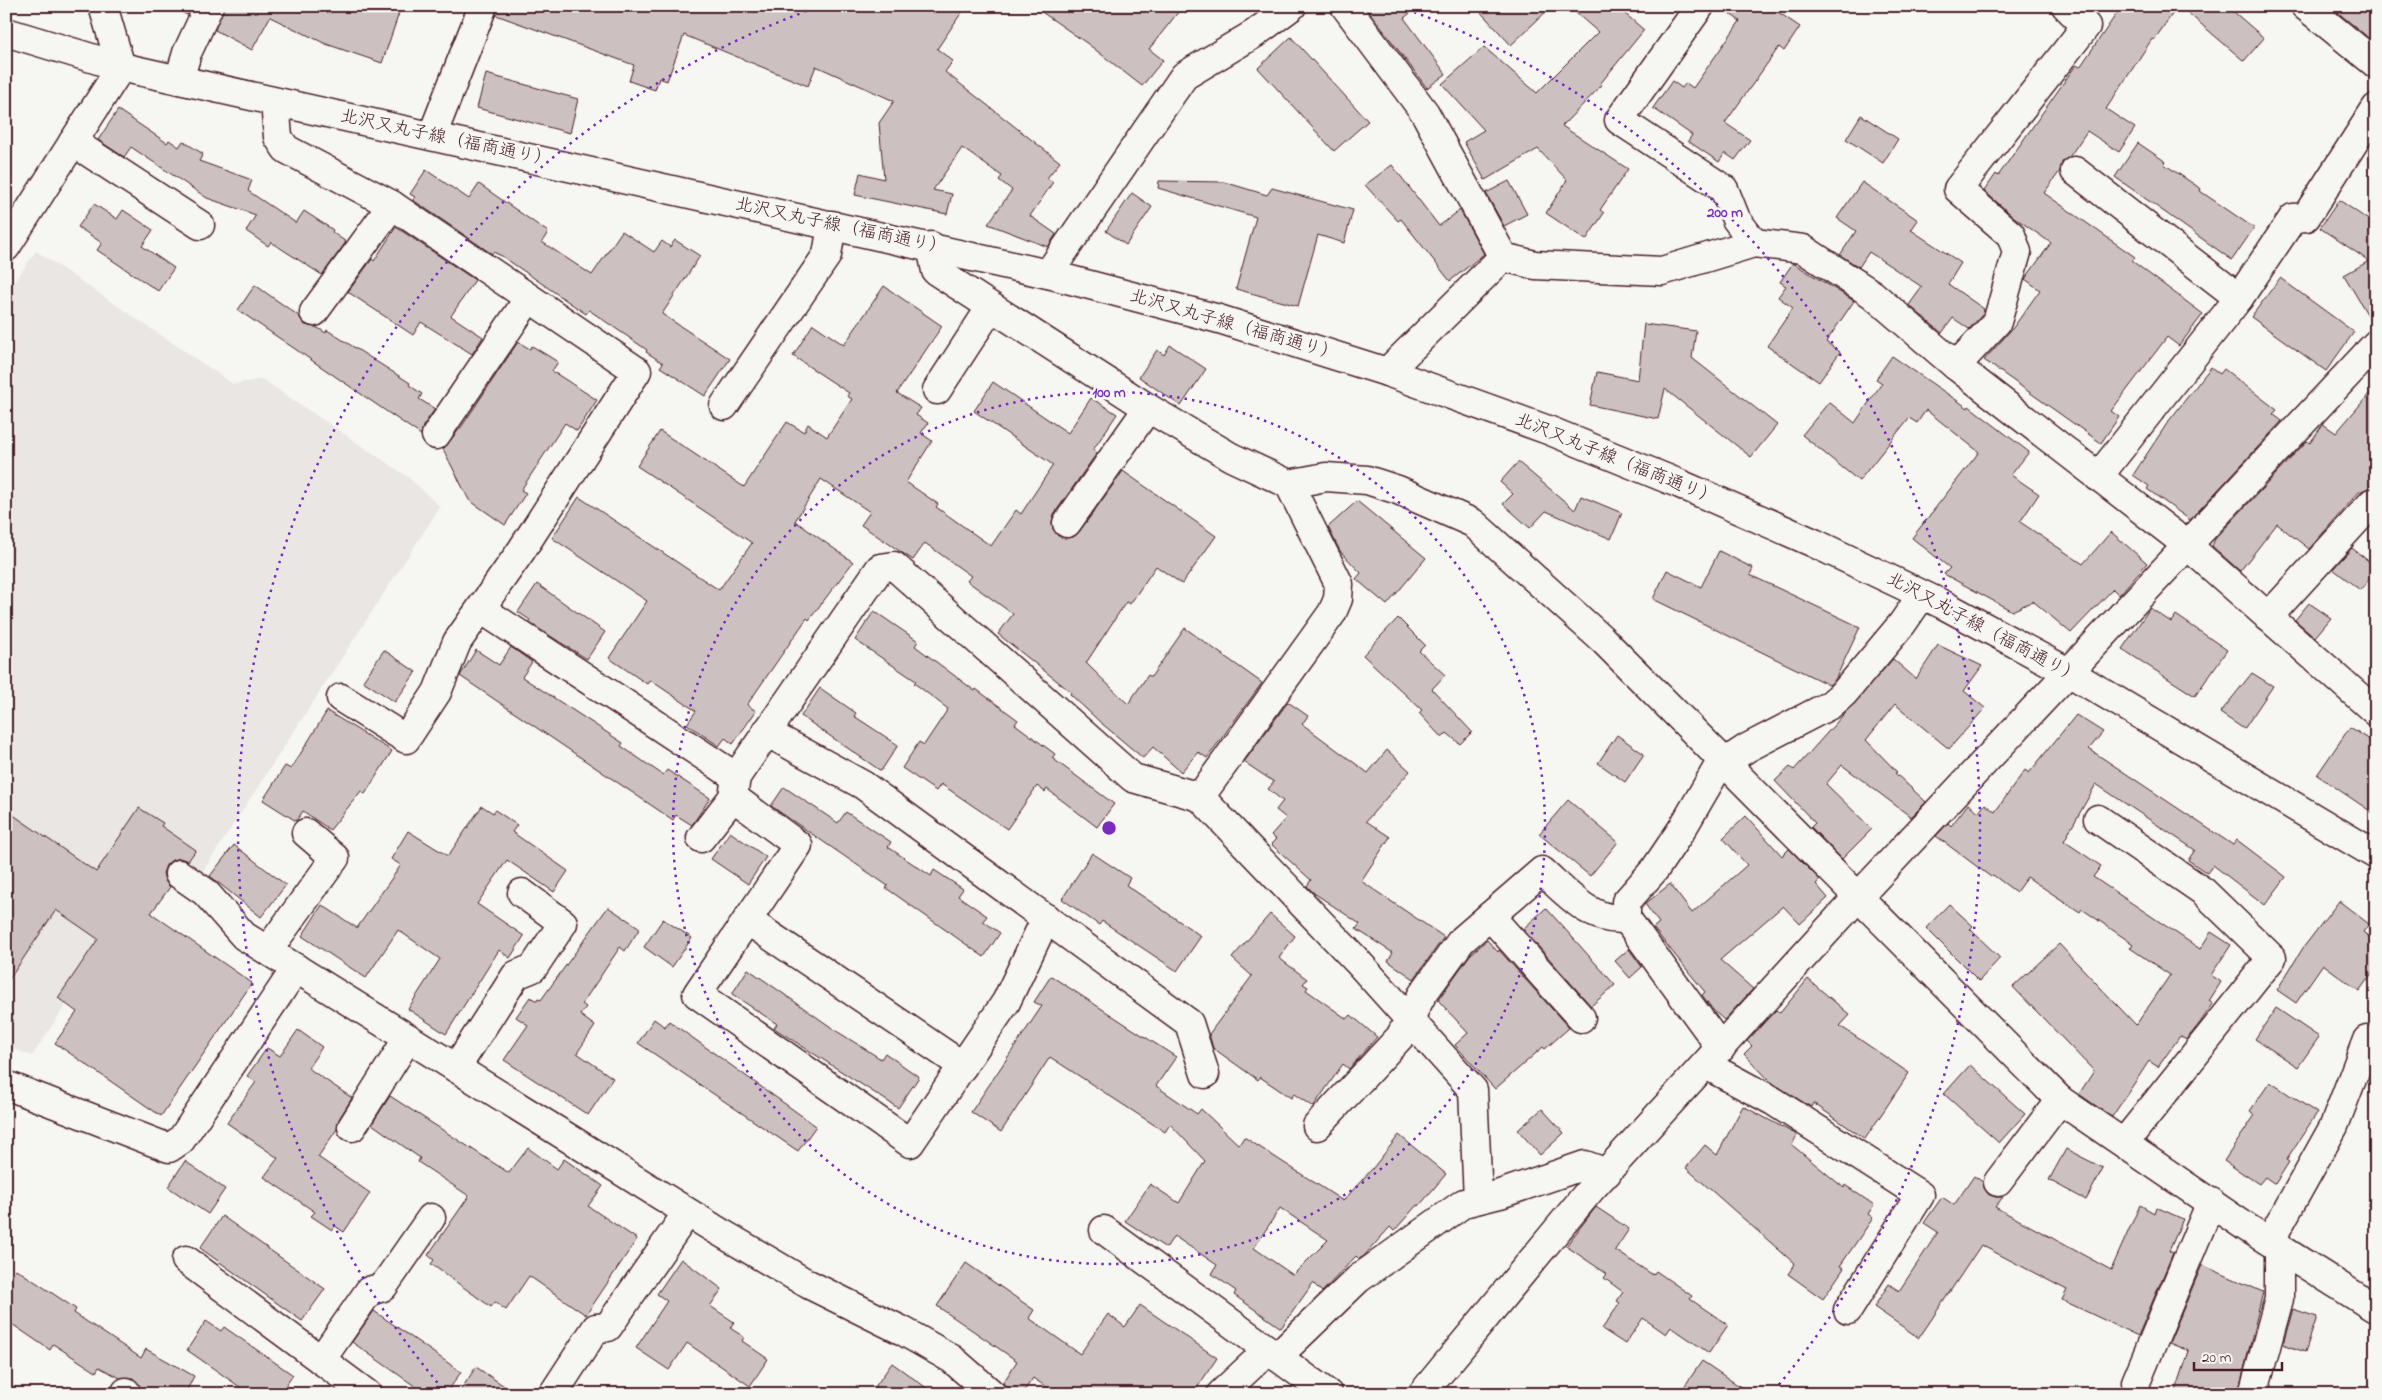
<svg xmlns="http://www.w3.org/2000/svg" width="2382" height="1400" font-family="'Indie Flower','Klee One',sans-serif">
<style>
.built{fill:#e9e6e3}
.building{fill:#ccc1c0;stroke:#4a1f2b;fill-rule:evenodd}
.lines{fill:none;stroke-linecap:round;stroke-linejoin:round}
.minor-casing{stroke:#4a1f2b;stroke-width:31}
.tertiary-casing{stroke:#4a1f2b;stroke-width:31}
.minor{stroke:#f6f6f2;stroke-width:28}
.tertiary{stroke:#f6f6f2;stroke-width:28}
.ring{fill:none;stroke:#7b2cbf;stroke-width:2.5;stroke-dasharray:2.5 5}
.labels{text-anchor:middle;dominant-baseline:central;stroke-width:5;stroke-linejoin:round;paint-order:stroke}
.street-label{font-size:18px;fill:#4a1f2b;stroke:#f6f6f2}
.centre{fill:#7b2cbf;stroke:#f6f6f2;stroke-width:2.5}
.ring-label{font-size:15px;text-anchor:middle;font-weight:bold;fill:#7b2cbf;stroke:#f6f6f2;stroke-width:5;stroke-linejoin:round;paint-order:stroke}
</style>
<rect width="100%" height="100%" fill="#f6f6f2"/>
<filter id="ink" filterUnits="userSpaceOnUse"><feTurbulence type="fractalNoise" baseFrequency=".02" numOctaves="2"/><feDisplacementMap in="SourceGraphic" scale="10" xChannelSelector="R" yChannelSelector="G"/><feConvolveMatrix kernelMatrix="1 2 1 2 8 2 1 2 1" color-interpolation-filters="sRGB"/></filter>
<g filter="url(#ink)">
<polygon class="built" points="36,251 233,384 262,379 408,477 440,507 203,871 168,850 32,1056 6,1046 6,294"/>
<g class="building">
<polygon points="171,6 192,6 187,15"/>
<polygon points="224,6 379,6 399,13 382,63 326,44 270,17 252,50 215,30"/>
<polygon points="498,6 966,6 937,49 953,61 945,72 1060,162 1047,178 1053,182 1030,216 1056,234 1048,247 988,224 1012,190 999,180 1002,176 962,148 933,190 952,194 947,214 855,195 860,173 884,179 879,123 894,101 816,66 808,86 684,35 667,81 659,78 655,90 629,81 634,65 496,15"/>
<polygon points="1033,6 1183,6 1149,49 1163,60 1142,86 1088,44"/>
<polygon points="1365,6 1419,6 1404,18 1446,74 1427,88"/>
<polygon points="1475,6 1552,6 1511,45"/>
<polygon points="1568,6 1616,6 1644,30 1600,84 1602,85 1562,126 1628,169 1600,210 1604,213 1586,240 1546,213 1567,180 1538,149 1485,180 1464,142 1484,130 1442,84 1484,47 1537,93 1598,32"/>
<polygon points="1719,6 1769,6 1800,27 1784,51 1779,47 1725,123 1750,140 1735,160 1725,153 1719,162 1688,141 1692,135 1653,108 1672,81 1682,88 1686,83 1693,88 1740,21"/>
<polygon points="2122,6 2178,6 2154,40 2152,39 2106,109 2135,128 2119,152 2087,131 2070,156 2062,162 2060,171 2044,193 2135,257 2132,261 2203,314 2179,346 2167,337 2111,411 2119,417 2101,443 1984,360 2013,328 2040,290 2025,279 2051,243 2014,217 1984,191 1996,174 1998,176 2076,65 2080,67"/>
<polygon points="2180,6 2227,6 2264,38 2244,61"/>
<polygon points="2330,6 2376,6 2376,44 2341,15"/>
<polygon points="1291,37 1368,121 1334,151 1258,68"/>
<polygon points="486,74 578,99 570,133 477,108"/>
<polygon points="118,110 167,143 169,140 179,147 183,141 203,154 199,161 252,180 248,191 296,223 304,211 333,230 332,232 346,242 322,275 271,242 268,246 246,231 256,215 207,198 131,147 124,157 98,140"/>
<polygon points="1861,115 1898,139 1883,163 1846,139"/>
<polygon points="2138,143 2166,162 2164,164 2201,189 2200,191 2254,228 2232,260 2115,177"/>
<polygon points="1392,165 1439,226 1460,210 1484,254 1450,281 1401,219 1398,221 1365,185"/>
<polygon points="426,170 469,199 479,184 548,232 542,242 592,275 622,231 654,252 662,241 670,247 675,240 700,256 662,314 730,359 705,396 660,367 663,363 646,352 647,350 589,310 586,314 502,256 493,252 492,254 413,200 415,197 410,194"/>
<polygon points="1159,181 1224,182 1267,195 1272,188 1353,210 1344,243 1318,235 1298,306 1236,289 1256,217 1158,188"/>
<polygon points="1509,181 1527,214 1504,226 1486,193"/>
<polygon points="1862,182 1918,220 1911,230 1961,263 1948,284 1984,309 1983,314 1969,329 1953,318 1942,333 1909,305 1922,287 1869,252 1859,267 1840,255 1856,231 1837,218"/>
<polygon points="1132,193 1152,207 1126,245 1106,231"/>
<polygon points="2339,200 2376,225 2376,329 2344,275 2369,261 2320,228"/>
<polygon points="94,204 117,219 123,210 153,230 142,246 174,268 158,291 97,250 102,243 78,227"/>
<polygon points="396,227 475,280 451,316 483,337 472,354 421,322 413,335 348,292 372,259 374,261"/>
<polygon points="1793,263 1854,301 1826,342 1840,352 1819,382 1767,346 1793,308 1778,297 1786,286 1780,282"/>
<polygon points="2280,278 2354,332 2326,371 2251,317"/>
<polygon points="255,285 299,316 305,325 316,327 326,333 327,330 410,383 409,385 422,394 419,399 435,409 423,426 421,435 238,310"/>
<polygon points="884,286 942,326 897,393 921,408 916,415 928,423 921,433 932,441 906,482 938,504 936,507 991,546 1016,510 1021,514 1053,465 974,411 993,382 1068,433 1091,398 1117,414 1093,450 1097,453 1054,514 1052,521 1053,529 1058,536 1065,538 1073,537 1079,532 1123,471 1216,536 1182,584 1156,566 1130,604 1126,602 1086,663 1128,704 1148,675 1151,677 1185,628 1262,683 1207,758 1198,752 1181,772 1153,747 1143,758 1100,722 1070,694 1071,692 998,634 1013,614 967,581 971,576 925,543 913,560 861,525 870,512 821,479 795,521 853,562 809,620 807,618 747,705 756,711 733,744 725,738 719,746 687,724 696,711 650,680 647,684 609,658 647,601 552,538 579,497 719,590 752,543 637,466 660,431 744,487 787,422 804,432 808,424 827,437 852,399 847,396 849,393 793,356 813,324 844,345"/>
<polygon points="1644,324 1696,331 1692,358 1777,425 1751,457 1665,389 1658,419 1590,405 1597,372 1638,380"/>
<polygon points="518,342 530,349 532,346 558,362 552,371 597,400 577,431 565,423 521,490 526,493 505,525 469,500 443,449 462,426"/>
<polygon points="1170,345 1206,369 1181,406 1139,377 1157,350 1164,355"/>
<polygon points="1892,356 1968,408 1969,406 2029,452 2011,475 2039,494 2020,522 2083,564 2111,532 2147,563 2119,595 2113,589 2071,633 2033,601 2012,611 1944,574 1950,568 1912,538 1979,452 1926,410 1917,423 1909,418 1859,481 1802,435 1829,402 1855,423 1882,383 1876,379"/>
<polygon points="2211,367 2220,374 2224,369 2277,410 2273,414 2282,421 2190,520 2147,489 2149,486 2133,475 2168,422"/>
<polygon points="2376,386 2376,477 2368,488 2359,492 2309,549 2277,524 2240,571 2212,546 2215,539 2307,441 2310,443 2323,424 2336,433"/>
<polygon points="1518,462 1575,510 1581,496 1622,513 1611,539 1546,511 1530,528 1503,504 1513,494 1500,482"/>
<polygon points="1357,501 1426,558 1387,605 1356,579 1361,573 1340,551 1328,527"/>
<polygon points="2352,548 2376,567 2376,571 2360,590 2333,569"/>
<polygon points="1719,551 1753,568 1750,575 1860,627 1835,680 1829,685 1653,599 1667,570 1701,587"/>
<polygon points="537,584 605,632 587,659 528,622 530,620 518,612"/>
<polygon points="2309,603 2331,618 2315,637 2295,620"/>
<polygon points="2150,608 2171,622 2176,615 2227,650 2195,696 2122,649"/>
<polygon points="874,611 918,641 915,646 975,691 976,689 1018,720 1015,724 1055,754 1052,758 1114,804 1097,827 1047,789 1045,792 1037,786 1007,829 941,784 936,791 902,768 919,742 924,745 948,709 914,683 916,681 855,640"/>
<polygon points="1398,618 1425,645 1419,651 1445,675 1432,689 1472,732 1460,744 1447,733 1442,738 1419,713 1422,710 1363,655"/>
<polygon points="1938,645 1982,666 1964,691 1985,708 1949,749 1895,704 1866,740 1897,772 1895,773 1926,802 1911,817 1842,765 1826,784 1872,829 1842,859 1811,827 1815,823 1775,781 1790,767 1794,770 1893,659 1916,679"/>
<polygon points="511,647 532,662 522,677 623,743 621,746 663,775 667,770 710,798 692,825 676,815 673,820 460,676 476,650 499,665"/>
<polygon points="384,650 416,672 395,702 363,681"/>
<polygon points="2252,673 2273,686 2244,729 2220,713"/>
<polygon points="820,688 856,713 854,716 898,745 881,771 801,716"/>
<polygon points="1288,702 1308,716 1302,724 1368,773 1387,750 1410,771 1366,821 1390,837 1361,881 1444,937 1414,979 1388,961 1393,953 1356,929 1360,924 1314,893 1307,886 1311,880 1271,844 1276,839 1271,835 1286,818 1276,810 1283,801 1268,789 1274,782 1244,762"/>
<polygon points="327,711 392,751 365,794 361,791 330,830 303,811 296,821 263,800 285,766 291,769"/>
<polygon points="2076,715 2103,732 2089,749 2233,845 2237,840 2286,877 2265,905 2213,865 2207,873 2188,860 2195,850 2096,784 2064,841 2101,866 2093,877 2200,949 2211,932 2231,945 2211,975 2221,982 2209,1001 2213,1004 2199,1024 2186,1040 2180,1036 2158,1067 2149,1061 2112,1117 2079,1094 2094,1071 2013,987 2059,944 2136,1025 2170,975 2130,948 2133,944 2082,909 2080,912 2027,877 2016,892 1993,875 1991,877 1936,836 1948,823 1951,826 1968,804 1979,812 1985,804 1995,812 2025,770 2029,773"/>
<polygon points="2350,727 2376,744 2376,815 2317,775"/>
<polygon points="1617,735 1644,754 1625,782 1598,763"/>
<polygon points="784,787 838,823 846,812 891,842 888,847 931,876 934,870 963,889 958,896 987,916 983,921 1000,933 984,957 886,888 888,886 771,806"/>
<polygon points="1568,800 1618,842 1590,876 1539,834"/>
<polygon points="482,806 493,813 495,810 517,825 512,832 568,871 554,892 507,860 477,904 524,936 510,958 499,950 446,1034 408,1009 440,959 398,930 366,978 302,936 322,905 357,928 401,865 391,859 408,831 448,856"/>
<polygon points="139,808 163,823 161,826 196,850 188,861 180,858 172,860 166,865 163,873 165,881 170,887 151,913 252,983 161,1116 55,1043 77,1012 58,998 98,939 56,910 6,984 6,810 96,872"/>
<polygon points="1746,816 1782,856 1789,849 1820,880 1816,884 1828,898 1800,924 1783,906 1720,960 1753,989 1724,1020 1713,1010 1702,995 1705,992 1653,928 1659,923 1645,904 1670,884 1692,913 1747,865 1723,838"/>
<polygon points="730,832 766,857 748,884 711,859"/>
<polygon points="234,845 286,885 261,917 210,876"/>
<polygon points="1092,853 1130,878 1126,885 1201,936 1177,971 1102,921 1099,925 1062,899"/>
<polygon points="2339,901 2369,924 2363,932 2376,942 2376,968 2359,991 2323,964 2296,1003 2277,990 2303,948"/>
<polygon points="1949,904 1973,926 1970,929 2000,958 1979,981 1926,928"/>
<polygon points="608,907 640,928 625,951 620,947 582,1004 586,1007 580,1015 595,1026 577,1053 613,1078 588,1115 504,1060 528,1025 516,1017 530,997 537,1001 538,999 541,1000"/>
<polygon points="1546,908 1615,985 1591,1006 1523,929"/>
<polygon points="1270,914 1295,936 1279,958 1307,979 1303,984 1308,987 1306,990 1347,1019 1351,1015 1377,1037 1349,1069 1343,1064 1313,1107 1294,1094 1291,1098 1260,1077 1258,1080 1213,1048 1209,1034 1252,976 1232,958"/>
<polygon points="663,919 692,938 672,967 644,947"/>
<polygon points="1487,940 1498,952 1499,950 1569,1028 1545,1049 1543,1047 1495,1089 1455,1045 1468,1033 1438,1000 1470,955"/>
<polygon points="1629,949 1642,967 1630,978 1615,961"/>
<polygon points="748,969 838,1032 881,1059 885,1053 919,1077 898,1108 774,1028 777,1024 732,994"/>
<path d="M 1051,976 L 1176,1057 L 1156,1086 L 1197,1114 L 1201,1109 L 1239,1145 L 1244,1137 L 1343,1201 L 1373,1168 L 1399,1135 L 1446,1174 L 1419,1206 L 1417,1205 L 1394,1231 L 1390,1227 L 1364,1256 L 1359,1259 L 1356,1256 L 1322,1292 L 1313,1283 L 1281,1328 L 1234,1295 L 1236,1291 L 1212,1274 L 1217,1265 L 1174,1236 L 1166,1248 L 1125,1221 L 1150,1184 L 1179,1203 L 1205,1161 L 1170,1124 L 1165,1132 L 1050,1057 L 1001,1132 L 971,1112 L 1042,1006 L 1034,1002 ZM 1280,1208 L 1328,1240 L 1293,1275 L 1254,1248 Z"/>
<polygon points="1808,979 1850,1015 1840,1026 1909,1073 1865,1139 1813,1103 1811,1107 1772,1083 1744,1054 1752,1046 1747,1041 1776,1010 1780,1013"/>
<polygon points="2276,1008 2319,1037 2298,1067 2255,1039"/>
<polygon points="654,1019 665,1027 669,1021 816,1126 798,1151 638,1043"/>
<polygon points="298,1030 322,1047 308,1068 352,1098 339,1119 337,1129 318,1157 370,1193 344,1232 335,1226 332,1230 311,1216 315,1212 264,1177 278,1158 227,1123 256,1082 247,1076 267,1048 280,1056"/>
<polygon points="1970,1065 2025,1114 1999,1143 1944,1094"/>
<polygon points="2270,1082 2317,1113 2286,1160 2289,1162 2275,1184 2265,1177 2259,1184 2224,1161 2255,1115 2250,1111"/>
<polygon points="390,1096 509,1173 528,1148 557,1169 564,1159 603,1186 588,1206 637,1239 586,1315 529,1276 506,1310 495,1302 491,1307 431,1264 434,1260 428,1255 469,1196 418,1162 420,1158 372,1124"/>
<polygon points="1743,1106 1797,1135 1792,1145 1844,1188 1845,1185 1874,1205 1868,1214 1873,1218 1840,1266 1844,1268 1823,1299 1788,1274 1795,1264 1686,1168 1705,1145 1717,1155"/>
<polygon points="1542,1109 1564,1133 1540,1155 1518,1130"/>
<polygon points="2066,1149 2103,1168 2086,1200 2049,1180"/>
<polygon points="185,1161 225,1189 208,1214 168,1187"/>
<polygon points="1974,1176 1983,1182 1984,1188 1989,1195 1996,1197 2003,1197 1995,1207 2111,1270 2140,1205 2154,1213 2156,1207 2183,1219 2169,1251 2173,1253 2138,1336 2062,1300 2067,1290 1981,1245 1919,1338 1874,1307 1889,1284 1899,1291 1938,1232 1924,1223 1942,1197 1954,1205"/>
<polygon points="1596,1207 1629,1229 1615,1250 1653,1275 1656,1271 1692,1296 1690,1299 1728,1325 1709,1353 1671,1327 1666,1334 1643,1318 1625,1344 1602,1329 1620,1303 1617,1301 1623,1292 1604,1278 1607,1274 1566,1246"/>
<polygon points="222,1216 325,1289 302,1321 200,1248"/>
<polygon points="681,1259 722,1289 710,1306 734,1322 730,1328 744,1337 742,1341 768,1359 750,1386 687,1343 669,1370 636,1348 667,1301 657,1294"/>
<polygon points="966,1263 1034,1310 1029,1318 1080,1354 1108,1314 1125,1327 1140,1305 1217,1358 1193,1394 1057,1394 1033,1378 1022,1394 1015,1394 1003,1383 1017,1361 937,1306"/>
<polygon points="2202,1265 2263,1292 2238,1394 2175,1394 2189,1351 2169,1343"/>
<polygon points="16,1269 76,1309 74,1313 141,1358 146,1349 194,1376 185,1394 150,1394 141,1389 133,1378 120,1378 99,1367 96,1372 53,1344 50,1350 6,1320 6,1284"/>
<polygon points="2293,1309 2317,1317 2305,1352 2283,1344"/>
<polygon points="374,1311 461,1372 446,1394 426,1394 352,1342"/>
<polygon points="206,1321 221,1331 224,1327 293,1375 280,1394 250,1394 187,1350"/>
<polygon points="1702,1361 1751,1394 1679,1394"/>
<polygon points="892,1363 935,1394 870,1394"/>
<polygon points="476,1367 516,1394 458,1394"/>
</g>
<g class="lines">
<defs>
<g id="minor">
<polyline points="1345,6 1425,113 1503,257 1387,372"/>
<polyline points="1700,6 1619,120 1724,189 1736,219 1754,243"/>
<polyline points="2305,6 2376,64"/>
<polyline points="179,80 187,53 209,6"/>
<polyline points="275,102 278,137 286,149 392,205 637,371 521,551 457,642 437,692 406,739 341,698"/>
<polyline points="432,136 483,6"/>
<polyline points="73,142 200,225"/>
<polyline points="2075,171 2239,298"/>
<polyline points="931,246 936,271 1148,408 1231,457 1289,484 1339,584 1338,599 1332,613 1200,797"/>
<polyline points="6,247 121,67 103,6"/>
<polyline points="1503,257 1535,265 1662,271 1754,243 1803,249 1872,294 1956,366 2187,545 2376,712"/>
<polyline points="1048,274 1184,76 1254,34 1292,6"/>
<polyline points="314,312 392,205"/>
<polyline points="1956,366 1997,322 2017,252 2011,235 1958,189 2086,26 2066,6"/>
<polyline points="937,390 991,307"/>
<polyline points="724,406 827,255 832,225"/>
<polyline points="436,435 529,298"/>
<polyline points="2098,477 2239,298 2293,218 2306,217 2376,108"/>
<polyline points="1289,484 1326,477 1367,480 1398,490 1473,523 1603,640 2060,1100 2246,1227 2376,1309"/>
<polyline points="1067,523 1148,408"/>
<polyline points="481,609 736,777 880,568 894,566 1133,778 1200,797 1357,961 1473,1090 1478,1199"/>
<polyline points="2268,617 2372,503"/>
<polyline points="766,732 863,785 1189,1023 1205,1074"/>
<polyline points="736,777 733,797 798,845 697,994 910,1143 1006,1002 1046,918"/>
<polyline points="2098,819 2204,892 2272,958 2124,1143"/>
<polyline points="701,838 733,797"/>
<polyline points="179,874 205,892 244,936 713,1228 808,1284 903,1331 952,1359 992,1394"/>
<polyline points="1490,916 1581,1018"/>
<polyline points="747,920 963,1066"/>
<polyline points="268,950 335,858 306,833"/>
<polyline points="1721,1048 1626,918 1626,902 1655,869 1682,829 1718,767 1747,748 1830,705 1844,693 1902,624 1922,595"/>
<polyline points="1706,1065 1773,1101 1920,1195 1848,1310"/>
<polyline points="456,1068 516,975 533,968 563,923 522,893"/>
<polyline points="6,1085 169,1148 181,1140 296,968"/>
<path d="M 1317,1126 L 1400,1037 L 1422,995 L 1461,941 L 1542,871 C 1565,891 1592,924 1626,918"/>
<polyline points="352,1127 408,1038"/>
<polyline points="1998,1182 2060,1100"/>
<polyline points="1104,1230 1328,1394"/>
<polyline points="2270,1241 2334,1126 2367,1040"/>
<polyline points="186,1260 367,1394"/>
<polyline points="1277,1357 1358,1279 1464,1203 1500,1194 1585,1165 1607,1173"/>
<polyline points="321,1360 369,1291 383,1287 431,1218"/>
<polyline points="2136,1382 2211,1202"/>
<polyline points="126,1394 126,1392"/>
<polyline points="553,1394 596,1328 608,1327 687,1213"/>
<polyline points="1221,1394 1268,1350"/>
<polyline points="2253,1394 2279,1299 2279,1246"/>
</g>
<g id="tertiary">
<polyline points="6,32 121,67 1048,274 1219,319 1387,372 1548,430 1680,484 1814,543 1944,605 2070,673 2376,855"/>
<polyline points="1422,1394 1591,1189 1857,898 2376,344"/>
</g>
</defs>
<use href="#minor" class="minor-casing"/>
<use href="#tertiary" class="tertiary-casing"/>
<use href="#minor" class="minor"/>
<use href="#tertiary" class="tertiary"/>
</g>
</g>
<g class="ring">
<circle cx="1109" cy="828" r="436"/>
<path d="M447 1394A871 871 0 0 1 818 7M1400 7A871 871 0 0 1 1771 1394"/>
</g>
<g class="labels">
<g class="street-label">
<text transform="translate(446 139) rotate(12)">北沢又丸子線（福商通り）</text>
<text transform="translate(841 227) rotate(12)">北沢又丸子線（福商通り）</text>
<text transform="translate(1234 326) rotate(16)">北沢又丸子線（福商通り）</text>
<text transform="translate(1616 460) rotate(22)">北沢又丸子線（福商通り）</text>
<text transform="translate(1983 629) rotate(28)">北沢又丸子線（福商通り）</text>
</g>
</g>
<circle cx="1109" cy="828" r="8" class="centre"/>
<g class="ring-label">
<text x="1725" y="217">200 m</text>
<text x="1109" y="397">100 m</text>
</g>
<rect width="2382" height="1400" fill="none" stroke="#f6f6f2" stroke-width="25"/>
<rect x="12" y="12" width="2357" height="1375" fill="none" stroke="#4a1f2b" stroke-width="2" filter="url(#ink)"/>
<path d="M2194 1362v8h88v-8" fill="none" stroke="#4a1f2b" stroke-width="2.5"/>
<text x="2202" y="1362" font-size="15" fill="#4a1f2b" stroke="#f6f6f2" stroke-width="4" paint-order="stroke">20 m</text>
</svg>
